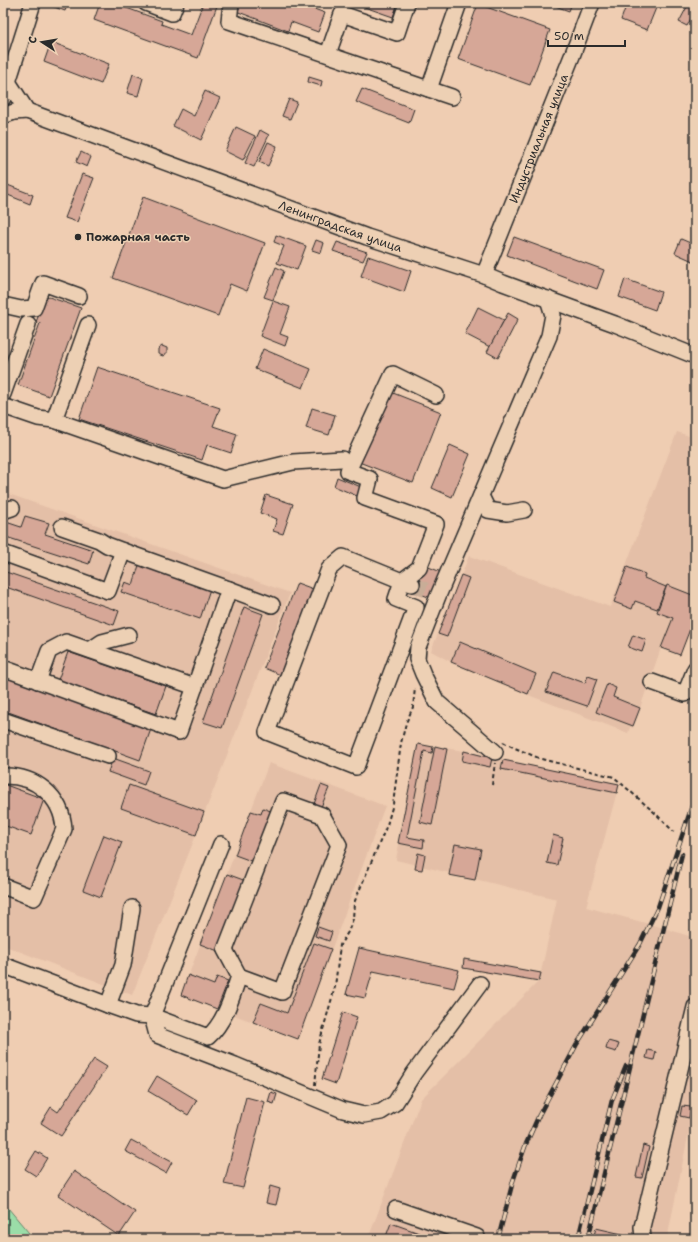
<svg xmlns="http://www.w3.org/2000/svg" width="698" height="1242" font-family="'Shantell Sans',sans-serif">
<style>
.built{fill:#e4bfa7}
.green{fill:#9bdda8;stroke:#63846a}
.building{fill:#d6a797;stroke:#2b2b2b}
.lines{fill:none;stroke-linecap:round;stroke-linejoin:round}
.minor-tunnel{stroke:#c8ad97;stroke-width:15;stroke-dasharray:15 8;stroke-linecap:butt}
.minor-casing{stroke:#2b2b2b;stroke-width:18}
.path{stroke:#2b2b2b;stroke-width:2;stroke-dasharray:4 3;stroke-linecap:butt}
.minor{stroke:#edd0b4;stroke-width:15}
.rail-casing{stroke:#2b2b2b;stroke-width:4.5}
.rail{stroke:#edd0b4;stroke-width:3;stroke-dasharray:9;stroke-linecap:butt}
.poi-dot{fill:#2b2b2b;stroke:#edd0b4;stroke-width:1.5}
.labels{text-anchor:middle;dominant-baseline:central;stroke-width:3;stroke-linejoin:round;paint-order:stroke}
.street-label{font-size:12px;fill:#2b2b2b;stroke:#edd0b4}
.poi-label{font-size:12px;font-weight:bold;fill:#2b2b2b;stroke:#edd0b4;text-anchor:start}
</style>
<rect width="100%" height="100%" fill="#efcdb2"/>
<filter id="ink" filterUnits="userSpaceOnUse"><feTurbulence type="fractalNoise" baseFrequency=".025" numOctaves="2"/><feDisplacementMap in="SourceGraphic" scale="8" xChannelSelector="R" yChannelSelector="G"/><feConvolveMatrix kernelMatrix="1 2 1 2 8 2 1 2 1" color-interpolation-filters="sRGB"/></filter>
<g filter="url(#ink)">
<g class="built">
<polygon points="677,432 695,438 695,616 680,655 661,648 633,728 630,727 628,733 531,696 451,662 431,651 469,556 610,607"/>
<polygon points="3,492 290,593 196,835 132,995 3,945"/>
<polygon points="418,744 464,751 619,784 586,907 664,928 695,938 695,1102 667,1239 368,1239 421,1099 539,981 557,899 396,860"/>
<polygon points="269,763 385,806 298,1039 181,995"/>
</g>
<polygon class="green" points="3,1202 34,1239 3,1239"/>
<g class="building">
<polygon points="49,3 68,3 65,11 49,5"/>
<polygon points="100,3 113,3 162,21 161,24 191,35 203,3 218,3 198,58 94,20"/>
<polygon points="239,3 298,3 325,13 318,32 291,22 288,31 236,11"/>
<polygon points="353,3 398,3 393,17"/>
<polygon points="547,3 572,3 569,11"/>
<polygon points="627,3 658,3 647,30 621,20"/>
<polygon points="689,3 695,4 695,11 687,26 679,22"/>
<polygon points="478,4 550,30 530,85 458,59"/>
<polygon points="51,42 109,64 101,84 44,62"/>
<polygon points="133,74 143,78 138,96 127,93"/>
<polygon points="309,77 322,81 321,86 308,82"/>
<polygon points="362,89 414,109 409,123 356,102"/>
<polygon points="205,91 220,98 201,140 173,126 181,109 194,116"/>
<polygon points="289,99 297,102 290,119 282,116"/>
<polygon points="236,127 255,136 243,160 225,151"/>
<polygon points="260,130 269,135 254,167 245,163"/>
<polygon points="268,142 277,146 268,166 259,162"/>
<polygon points="81,152 91,157 87,167 76,162"/>
<polygon points="82,174 94,178 77,222 65,218"/>
<polygon points="5,184 33,195 30,204 3,193"/>
<polygon points="143,197 265,243 247,291 230,284 218,316 113,278"/>
<polygon points="276,235 306,246 297,270 277,263 284,246 274,242"/>
<polygon points="514,237 604,270 597,289 507,255"/>
<polygon points="681,239 695,245 695,262 675,253"/>
<polygon points="316,240 324,243 321,253 312,250"/>
<polygon points="337,242 367,252 363,261 333,251"/>
<polygon points="368,256 411,271 404,292 361,276"/>
<polygon points="276,267 284,271 273,300 264,297"/>
<polygon points="625,279 661,292 655,310 619,297"/>
<polygon points="46,296 81,308 49,396 18,385 40,323 36,322"/>
<polygon points="273,301 290,307 280,334 288,337 285,346 260,336"/>
<polygon points="478,307 504,320 490,347 465,334"/>
<polygon points="508,313 518,319 498,358 487,352"/>
<polygon points="162,346 167,348 167,353 163,356 158,354 158,349"/>
<polygon points="263,349 311,369 303,388 255,369"/>
<polygon points="97,367 220,408 213,426 237,434 231,453 207,445 202,460 79,419"/>
<polygon points="388,391 441,412 413,483 359,462"/>
<polygon points="312,408 335,415 329,435 306,428"/>
<polygon points="450,445 470,454 452,497 432,488"/>
<polygon points="337,477 361,487 357,496 334,486"/>
<polygon points="266,495 293,504 283,534 273,531 277,519 260,513"/>
<polygon points="25,516 49,523 45,534 93,550 89,564 3,536 3,521 21,527"/>
<polygon points="139,565 210,589 200,619 121,592 125,582 133,585"/>
<polygon points="426,566 441,572 431,598 410,590 416,575 422,577"/>
<polygon points="627,567 645,574 644,578 666,587 657,609 635,601 632,609 614,602"/>
<polygon points="3,571 119,611 114,625 3,586"/>
<polygon points="461,575 469,578 447,637 438,634"/>
<polygon points="297,583 316,590 283,676 264,668"/>
<polygon points="667,585 695,596 695,616 680,655 661,648 673,618 657,612"/>
<polygon points="244,607 263,614 222,728 203,722"/>
<polygon points="633,635 646,640 642,652 628,647"/>
<polygon points="460,642 536,674 528,694 451,662"/>
<polygon points="68,652 166,686 156,714 58,680"/>
<polygon points="554,672 585,683 588,676 597,679 587,706 546,692"/>
<polygon points="3,675 151,729 140,760 3,710"/>
<polygon points="607,684 616,688 613,697 640,708 633,726 596,712"/>
<polygon points="418,744 433,747 432,753 424,751 407,837 424,840 423,848 398,843"/>
<polygon points="435,746 447,749 432,825 420,822"/>
<polygon points="464,751 492,758 490,767 462,761"/>
<polygon points="113,758 149,771 144,785 108,772"/>
<polygon points="503,760 619,784 617,793 501,769"/>
<polygon points="3,784 44,799 31,835 3,825"/>
<polygon points="129,785 204,812 196,835 121,808"/>
<polygon points="321,785 329,788 321,807 314,804"/>
<polygon points="263,808 273,812 254,862 235,855 251,811 261,814"/>
<polygon points="104,835 122,842 101,897 83,890"/>
<polygon points="553,835 563,838 557,865 547,863"/>
<polygon points="455,844 481,849 475,880 449,875"/>
<polygon points="418,853 425,855 422,870 415,869"/>
<polygon points="227,874 246,881 218,951 200,944"/>
<polygon points="318,927 332,932 329,941 315,936"/>
<polygon points="314,943 331,949 298,1039 253,1022 261,1003 287,1013"/>
<polygon points="359,948 459,970 454,988 373,971 365,998 346,994"/>
<polygon points="464,959 541,973 539,981 463,968"/>
<polygon points="188,975 214,985 217,977 228,981 217,1009 181,995"/>
<polygon points="343,1012 357,1017 336,1084 322,1079"/>
<polygon points="608,1041 619,1044 616,1052 606,1049"/>
<polygon points="648,1050 656,1052 654,1060 646,1058"/>
<polygon points="94,1059 107,1067 61,1136 41,1123 51,1107 58,1112"/>
<polygon points="157,1076 197,1100 188,1115 148,1091"/>
<polygon points="271,1092 277,1094 274,1104 268,1102"/>
<polygon points="246,1097 265,1102 243,1188 224,1184"/>
<polygon points="682,1106 691,1107 689,1118 680,1116"/>
<polygon points="131,1140 172,1162 166,1173 125,1151"/>
<polygon points="643,1145 649,1147 642,1178 636,1177"/>
<polygon points="36,1151 47,1158 36,1176 25,1169"/>
<polygon points="74,1171 135,1212 119,1236 58,1195"/>
<polygon points="270,1186 280,1189 276,1205 266,1203"/>
<polygon points="391,1223 419,1233 416,1239 385,1239"/>
<polygon points="596,1228 635,1237 635,1239 593,1239"/>
</g>
<g class="lines">
<polyline class="minor-tunnel" points="412,584 433,593"/>
<defs>
<g id="minor">
<polyline points="146,3 172,13 176,3"/>
<polyline points="231,3 229,21 452,97"/>
<polyline points="328,54 342,14 397,33 407,3"/>
<path id="s1" d="M 3,74 L 27,111 L 367,237 L 484,275 L 503,283 L 615,324 L 695,356"/>
<polyline points="429,89 459,3"/>
<polyline points="3,98 33,3"/>
<polyline points="3,116 14,112 27,111"/>
<path id="s2" d="M 484,275 L 572,56 L 592,3"/>
<polyline points="3,305 21,309 34,308 43,283 79,296"/>
<polyline points="3,394 28,324"/>
<polyline points="3,406 38,418 54,420 223,479 293,462 342,459"/>
<polyline points="54,420 88,325"/>
<polyline points="481,496 488,510 507,513 524,510"/>
<polyline points="3,511 12,508"/>
<polyline points="62,527 99,540 107,545 123,551"/>
<polyline points="3,553 108,591 123,551 229,589 179,732 3,668"/>
<polyline points="412,584 402,581 343,557 329,569 267,732 356,767 416,607 396,599 402,581 419,568 436,524 365,498 370,479 348,471 393,374 436,395"/>
<polyline points="229,589 272,605"/>
<polyline points="90,650 102,642 129,635"/>
<polyline points="38,681 49,651 66,642 195,687"/>
<polyline points="652,682 685,694 695,669"/>
<polyline points="3,720 108,756"/>
<polyline points="495,752 437,702 423,674 417,659 418,647 438,596 549,336 553,315 548,299"/>
<path d="M 3,776 C 35,775 62,796 64,829 L 34,898 L 3,886"/>
<polyline points="221,844 152,1016 157,1035 235,1065 343,1110 364,1115 381,1112 395,1103 414,1073 480,984"/>
<path d="M 3,965 L 108,1005 L 136,1015 L 152,1016 L 208,1037 C 225,1022 232,997 239,976 L 225,950 L 283,801 L 322,815 L 339,845 L 282,992 L 239,976"/>
<polyline points="108,1005 123,965 132,908"/>
<polyline points="396,1209 477,1237 476,1239"/>
<polyline points="643,1239 642,1227 695,1007"/>
</g>
</defs>
<use href="#minor" class="minor-casing"/>
<g class="path">
<polyline points="503,742 515,748 541,759 614,777 655,813 674,832"/>
<polyline points="492,785 495,763"/>
<polyline points="315,1085 319,1044 335,987 340,945 348,932 353,919 354,903 387,825 393,804 401,743 406,723 413,707 415,688"/>
</g>
<use href="#minor" class="minor"/>
<defs>
<g id="rail">
<polyline points="498,1239 513,1181 526,1144 539,1115 577,1044 640,944 658,907 695,797"/>
<polyline points="578,1239 612,1100 626,1066"/>
<polyline points="588,1239 682,854"/>
</g>
</defs>
<use href="#rail" class="rail-casing"/>
<use href="#rail" class="rail"/>
</g>
</g>
<circle class="poi-dot" cx="78" cy="237" r="4"/>
<g class="labels">
<g class="street-label">
<text stroke="none"><textPath href="#s2" startOffset="147">Индустриальная улица</textPath></text>
<text stroke="none"><textPath href="#s1" startOffset="378">Ленинградская улица</textPath></text>
</g>
<g class="poi-label">
<text x="86" y="237">Пожарная часть</text>
</g>
</g>
<rect width="698" height="1242" fill="none" stroke="#edd0b4" stroke-width="16"/>
<rect x="8" y="8" width="682" height="1226" fill="none" stroke="#2b2b2b" stroke-width="1.5" filter="url(#ink)"/>
<g transform="translate(42 42) rotate(282)" stroke="#edd0b4" stroke-width="3" paint-order="stroke">
<path d="M0-3L7 15L0 10L-7 15Z" fill="#2b2b2b"/>
<text y="-6" font-size="11" font-weight="bold" text-anchor="middle" fill="#2b2b2b">С</text>
</g>
<path d="M548 40v6h77v-6" fill="none" stroke="#2b2b2b" stroke-width="2"/>
<text x="554" y="40" font-size="12" fill="#2b2b2b" stroke="#edd0b4" stroke-width="3" paint-order="stroke">50 m</text>
</svg>
